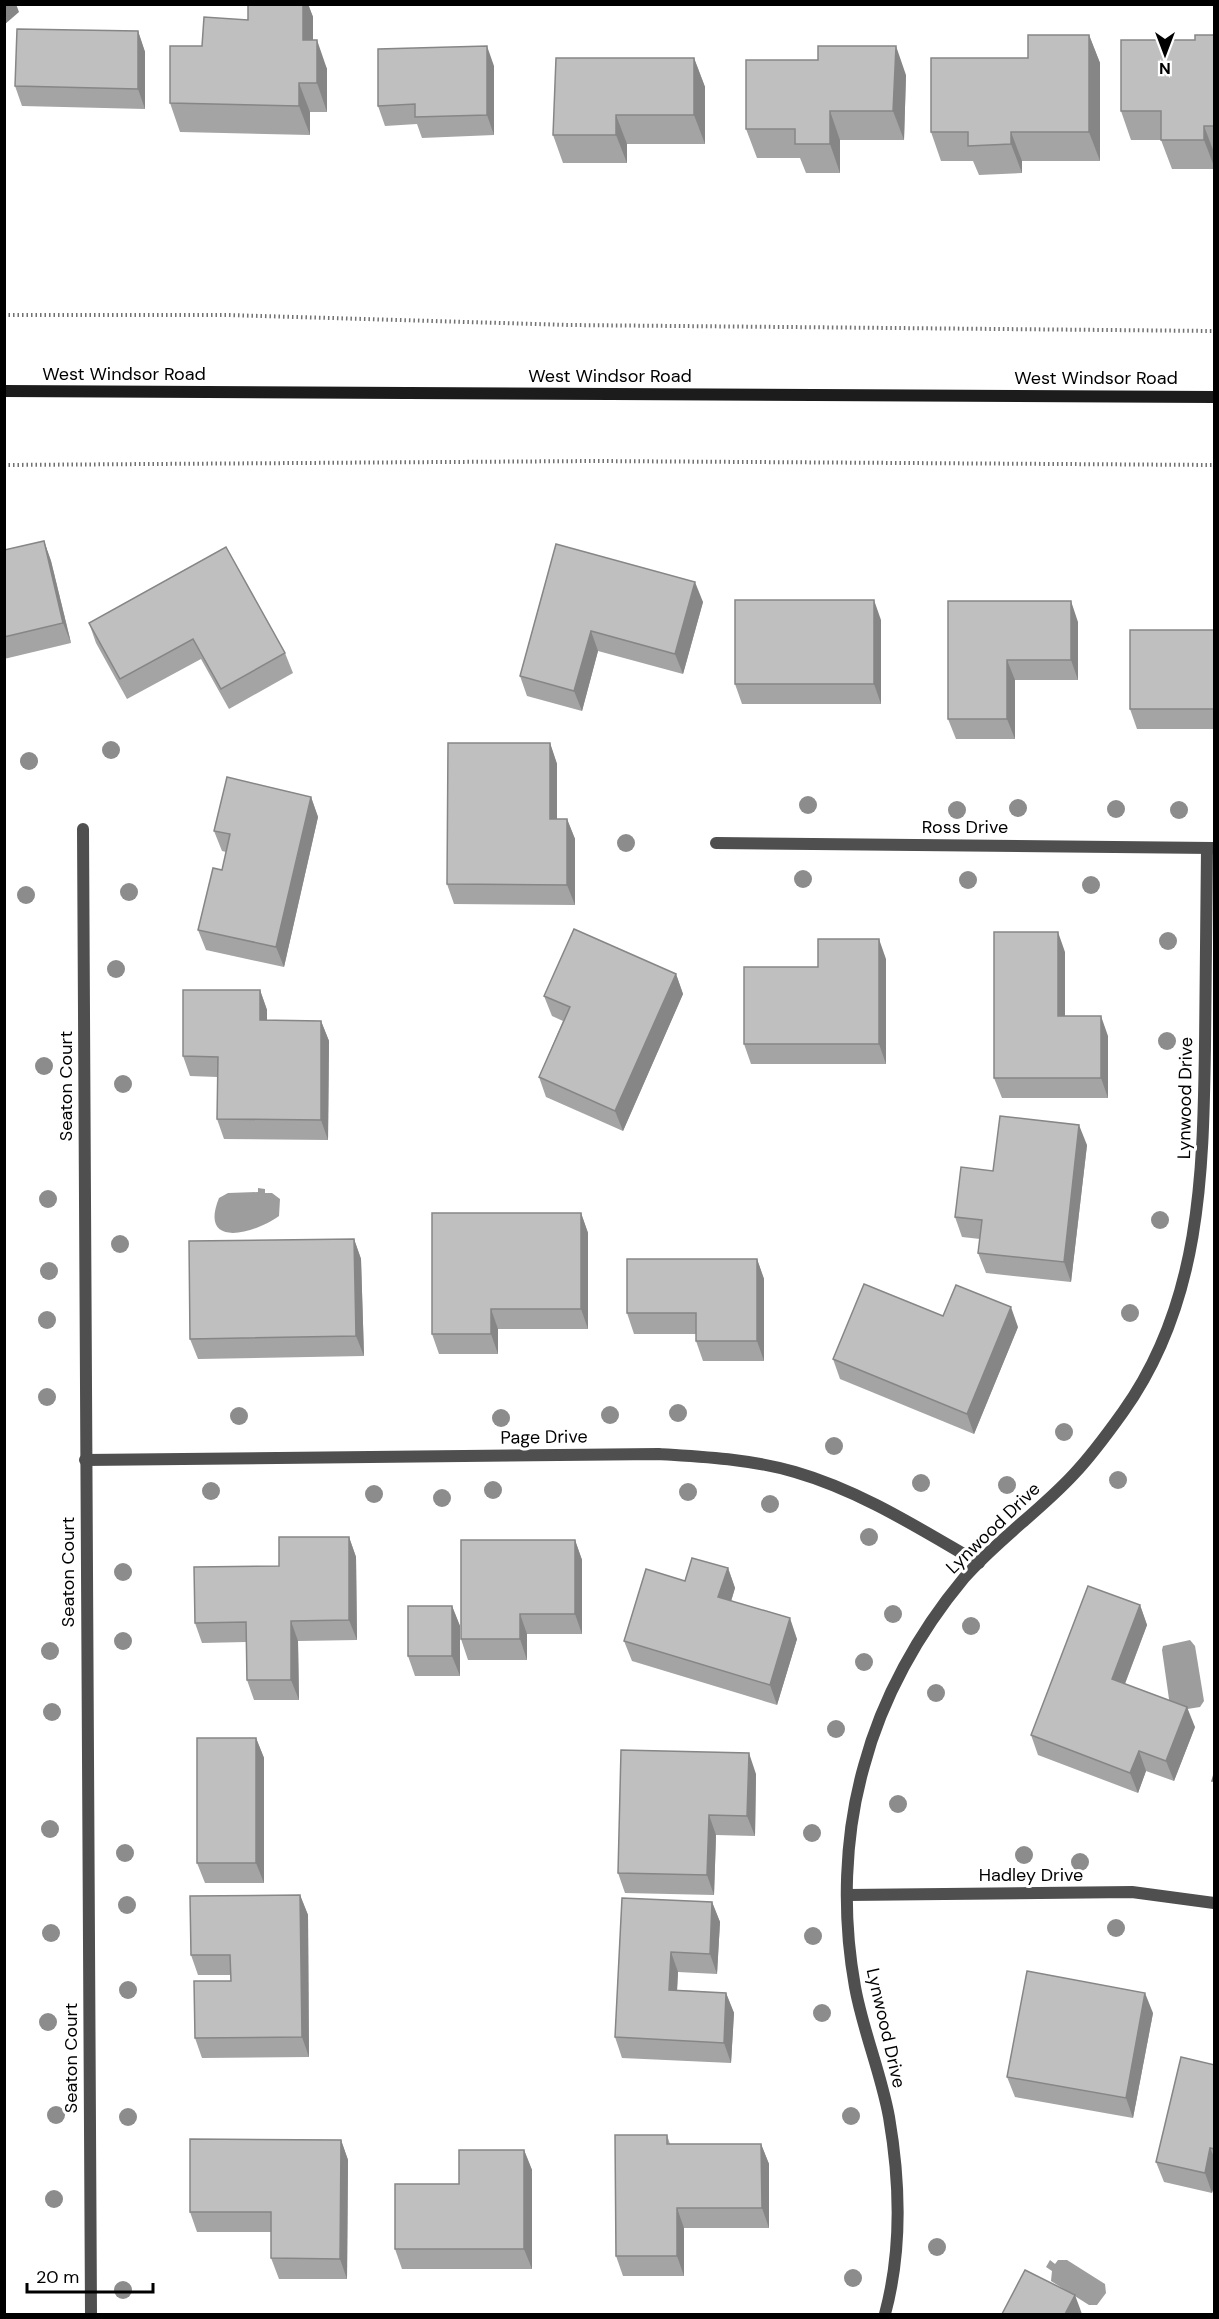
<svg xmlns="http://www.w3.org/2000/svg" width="1219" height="2319" font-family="'DM Sans',sans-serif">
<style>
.water{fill:#9d9d9d}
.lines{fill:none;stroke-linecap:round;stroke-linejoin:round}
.path{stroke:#717171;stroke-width:4;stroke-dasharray:1.5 3;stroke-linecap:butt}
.street{stroke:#4f4f4f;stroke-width:12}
.secondary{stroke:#1c1c1c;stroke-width:12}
.tree{fill:#8c8c8c}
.wall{fill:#a4a4a4}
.shaded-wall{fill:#868686}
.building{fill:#bfbfbf;stroke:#868686;stroke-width:1.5}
.labels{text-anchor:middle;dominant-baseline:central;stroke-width:6;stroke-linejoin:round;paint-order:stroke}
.street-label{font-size:18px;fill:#000;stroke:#fff}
</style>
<rect width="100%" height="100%" fill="#fff"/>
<g class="water">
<path d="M 258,1188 L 265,1189 L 265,1193 L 272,1193 L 280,1199 L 279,1216 C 256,1233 198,1250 219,1198 L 228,1193 L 258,1192 Z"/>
<polygon points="1190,1640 1195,1646 1204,1701 1200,1707 1175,1711 1170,1706 1162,1650 1163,1646"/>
<polygon points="1050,2260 1055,2264 1058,2260 1067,2260 1105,2284 1106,2293 1097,2305 1089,2305 1051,2281 1052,2271 1046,2267"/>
</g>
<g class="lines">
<g class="path">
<polyline points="4,315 227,315 570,325 1214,331"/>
<polyline points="4,465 594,461 1214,465"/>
</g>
<g class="street">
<polyline points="83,829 91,2314"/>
<polyline points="716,843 1213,848"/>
<path d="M 85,1460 L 659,1454 C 704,1457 751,1459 795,1472 C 861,1491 920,1529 979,1563"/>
<polyline points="847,1895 1132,1892 1214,1903"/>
<path d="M 885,2314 C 902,2251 900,2181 889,2117 C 881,2073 863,2031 855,1987 C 842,1915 844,1836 864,1766 C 882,1698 919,1632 964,1578 C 997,1540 1040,1511 1074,1474 C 1092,1455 1108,1433 1123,1412 C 1201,1303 1203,1175 1205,1046 C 1206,980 1206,914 1207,848"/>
</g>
<polyline class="secondary" points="4,391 1214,397"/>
</g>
<g class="tree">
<circle cx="111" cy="750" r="9"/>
<circle cx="29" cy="761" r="9"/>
<circle cx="808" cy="805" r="9"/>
<circle cx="1018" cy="808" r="9"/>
<circle cx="1116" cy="809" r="9"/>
<circle cx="957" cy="810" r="9"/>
<circle cx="1179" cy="810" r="9"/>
<circle cx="626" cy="843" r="9"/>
<circle cx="803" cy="879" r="9"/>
<circle cx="968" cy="880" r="9"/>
<circle cx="1091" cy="885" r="9"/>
<circle cx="129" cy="892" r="9"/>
<circle cx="26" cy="895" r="9"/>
<circle cx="1168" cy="941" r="9"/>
<circle cx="116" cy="969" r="9"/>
<circle cx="1167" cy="1041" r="9"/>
<circle cx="44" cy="1066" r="9"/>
<circle cx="123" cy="1084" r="9"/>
<circle cx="48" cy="1199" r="9"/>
<circle cx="1160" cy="1220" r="9"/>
<circle cx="120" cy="1244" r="9"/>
<circle cx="49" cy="1271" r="9"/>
<circle cx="1130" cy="1313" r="9"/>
<circle cx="47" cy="1320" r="9"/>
<circle cx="47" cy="1397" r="9"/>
<circle cx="678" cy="1413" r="9"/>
<circle cx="610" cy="1415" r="9"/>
<circle cx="239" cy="1416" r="9"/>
<circle cx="501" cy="1418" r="9"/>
<circle cx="1064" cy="1432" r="9"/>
<circle cx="834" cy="1446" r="9"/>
<circle cx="1118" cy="1480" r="9"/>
<circle cx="921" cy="1483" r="9"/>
<circle cx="1007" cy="1485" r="9"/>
<circle cx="493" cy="1490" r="9"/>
<circle cx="211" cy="1491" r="9"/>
<circle cx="688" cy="1492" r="9"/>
<circle cx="374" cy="1494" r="9"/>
<circle cx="442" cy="1498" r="9"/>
<circle cx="770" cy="1504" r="9"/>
<circle cx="869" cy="1537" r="9"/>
<circle cx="123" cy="1572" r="9"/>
<circle cx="893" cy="1614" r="9"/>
<circle cx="971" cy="1626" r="9"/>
<circle cx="123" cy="1641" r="9"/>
<circle cx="50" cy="1651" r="9"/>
<circle cx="864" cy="1662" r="9"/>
<circle cx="936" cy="1693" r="9"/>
<circle cx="52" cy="1712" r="9"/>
<circle cx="836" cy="1729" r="9"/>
<circle cx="898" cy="1804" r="9"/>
<circle cx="50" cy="1829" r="9"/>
<circle cx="812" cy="1833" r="9"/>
<circle cx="125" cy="1853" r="9"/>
<circle cx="1024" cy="1855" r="9"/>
<circle cx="1080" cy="1862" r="9"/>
<circle cx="127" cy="1905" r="9"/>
<circle cx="1116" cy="1928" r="9"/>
<circle cx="51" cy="1933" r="9"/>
<circle cx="813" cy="1936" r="9"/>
<circle cx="128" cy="1990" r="9"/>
<circle cx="822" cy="2013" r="9"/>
<circle cx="48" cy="2022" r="9"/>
<circle cx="56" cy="2115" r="9"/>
<circle cx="851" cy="2116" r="9"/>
<circle cx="128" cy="2117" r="9"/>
<circle cx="54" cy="2199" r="9"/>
<circle cx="937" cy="2247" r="9"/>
<circle cx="853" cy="2278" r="9"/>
<circle cx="123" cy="2290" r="9"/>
</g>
<g class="wall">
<polygon points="248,4 308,4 313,17 313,40 327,69 327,112 310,112 310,135 180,132 170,103 202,46 248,20"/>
<polygon points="138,31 145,52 145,109 22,106 15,86"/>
<polygon points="1089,35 1100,63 1100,161 1022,161 1022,173 979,175 973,161 941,161 931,132 1028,58"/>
<polygon points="1215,35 1215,169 1172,169 1161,140 1131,140 1121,111 1195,40"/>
<polygon points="694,58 705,87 705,144 627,144 627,163 563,163 553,135"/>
<polygon points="494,66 494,135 422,138 417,124 385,126 378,106"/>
<polygon points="906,75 904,140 840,140 840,173 806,173 800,158 757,158 746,129"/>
<polygon points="44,541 51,561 71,643 4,659 4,550"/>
<polygon points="556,544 703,602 683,674 598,651 582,711 527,696 520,676"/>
<polygon points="226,547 285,653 293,673 229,709 201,659 127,699 96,643 89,623"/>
<polygon points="948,601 1078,622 1078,680 1015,680 1015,739 956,739 948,719"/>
<polygon points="881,620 881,704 742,704 735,684"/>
<polygon points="1215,630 1215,729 1137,729 1130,709"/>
<polygon points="550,743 557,764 557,819 567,819 575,839 575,905 454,904 447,884"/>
<polygon points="311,797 318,817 284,967 206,950 198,930 222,870 226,852 222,851 214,831"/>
<polygon points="1065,952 1065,1016 1108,1036 1108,1098 1002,1098 994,1078"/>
<polygon points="886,959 886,1064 751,1064 744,1044 818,967"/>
<polygon points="676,974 683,994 623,1131 546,1097 539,1077 563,1021 552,1016 544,996"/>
<polygon points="260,990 267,1010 267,1021 321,1021 329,1041 328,1140 224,1139 217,1119 217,1077 190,1076 183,1056"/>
<polygon points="1087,1145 1071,1282 986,1273 978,1253 980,1239 962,1237 955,1217 993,1171"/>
<polygon points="581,1213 588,1233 588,1329 498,1329 498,1354 439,1354 432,1334"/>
<polygon points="354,1239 361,1259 364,1356 198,1359 190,1339"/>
<polygon points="757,1259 764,1279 764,1361 703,1361 696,1341 696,1334 634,1334 627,1313"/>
<polygon points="943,1316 1018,1327 974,1434 840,1379 833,1359"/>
<polygon points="349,1537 356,1557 357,1640 298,1641 299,1700 254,1700 247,1680 246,1642 202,1643 195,1623 279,1566"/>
<polygon points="575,1540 582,1560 582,1634 527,1634 527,1660 468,1660 461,1639"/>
<polygon points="728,1568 735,1588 731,1601 797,1639 777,1705 632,1661 624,1641 685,1581"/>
<polygon points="1140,1605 1147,1625 1125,1684 1195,1727 1174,1781 1146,1771 1138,1793 1038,1755 1031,1735"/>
<polygon points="452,1606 460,1626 460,1676 415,1676 408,1656"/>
<polygon points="256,1738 264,1758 264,1883 205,1883 197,1863"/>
<polygon points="756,1774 755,1836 716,1835 714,1895 625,1893 618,1873"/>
<polygon points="300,1895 308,1915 309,2057 202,2058 195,2038 231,1981 230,1975 198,1975 191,1955"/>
<polygon points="622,1898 712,1902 720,1922 717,1974 678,1972 677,1990 726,1993 734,2013 731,2063 622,2058 615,2037"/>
<polygon points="1153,2013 1133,2118 1015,2097 1007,2077"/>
<polygon points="1215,2065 1215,2182 1212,2193 1164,2182 1156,2162"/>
<polygon points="667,2135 670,2144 761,2144 769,2164 769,2228 684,2228 684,2276 623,2276 616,2256"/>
<polygon points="341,2140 348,2160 347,2279 279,2279 271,2258 271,2232 197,2232 190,2212"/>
<polygon points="524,2150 532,2170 532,2269 402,2269 395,2249 459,2184"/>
</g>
<g class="shaded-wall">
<polygon points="4,4 16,4 19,12 4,25"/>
<polygon points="303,4 308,4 313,17 313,69 303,40"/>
<polygon points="138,31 145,52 145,109 138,89"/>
<polygon points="1089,35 1100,63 1100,161 1089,132"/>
<polygon points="317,40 327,69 327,112 317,83"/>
<polygon points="487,46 494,66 494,135 487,115"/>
<polygon points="896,46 906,75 904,140 893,111"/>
<polygon points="694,58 705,87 705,144 694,115"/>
<polygon points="299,83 310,112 310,135 299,106"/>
<polygon points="830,111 840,140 840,173 830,144"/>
<polygon points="616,115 627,144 627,163 616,135"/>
<polygon points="1204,126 1215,155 1215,169 1204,140"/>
<polygon points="1011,132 1022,161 1022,173 1011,144"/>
<polygon points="44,541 51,561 71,643 63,623"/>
<polygon points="695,582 703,602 683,674 675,654"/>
<polygon points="874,600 881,620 881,704 874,684"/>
<polygon points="1071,601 1078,622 1078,680 1071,660"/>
<polygon points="591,631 598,651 582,711 574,691"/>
<polygon points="1007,660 1015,680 1015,739 1007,719"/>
<polygon points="550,743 557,764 557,839 550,819"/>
<polygon points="311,797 318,817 284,967 276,947"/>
<polygon points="567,819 575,839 575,905 567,885"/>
<polygon points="1058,932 1065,952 1065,1036 1058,1016"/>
<polygon points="879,939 886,959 886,1064 879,1044"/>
<polygon points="676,974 683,994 623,1131 615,1111"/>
<polygon points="260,990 267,1010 267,1041 260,1020"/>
<polygon points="1101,1016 1108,1036 1108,1098 1101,1078"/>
<polygon points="321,1021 329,1041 328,1140 321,1120"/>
<polygon points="1079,1125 1087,1145 1071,1282 1064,1262"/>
<polygon points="581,1213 588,1233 588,1329 581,1309"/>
<polygon points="354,1239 361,1259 364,1356 356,1336"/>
<polygon points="757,1259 764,1279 764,1361 757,1341"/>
<polygon points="1011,1307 1018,1327 974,1434 967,1414"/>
<polygon points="491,1309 498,1329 498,1354 491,1334"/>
<polygon points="349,1537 356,1557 357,1640 349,1620"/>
<polygon points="575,1540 582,1560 582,1634 575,1614"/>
<polygon points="728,1568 735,1588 726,1618 718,1597"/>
<polygon points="1140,1605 1147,1625 1119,1699 1112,1679"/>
<polygon points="452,1606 460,1626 460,1676 452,1656"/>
<polygon points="520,1614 527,1634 527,1660 520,1639"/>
<polygon points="790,1618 797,1639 777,1705 770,1685"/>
<polygon points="291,1621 298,1641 299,1700 291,1680"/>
<polygon points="1187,1707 1195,1727 1174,1781 1166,1761"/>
<polygon points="256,1738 264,1758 264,1883 256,1863"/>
<polygon points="1139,1751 1146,1771 1138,1793 1130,1773"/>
<polygon points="749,1753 756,1774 755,1836 747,1816"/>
<polygon points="709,1815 716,1835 714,1895 707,1875"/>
<polygon points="300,1895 308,1915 309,2057 302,2037"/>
<polygon points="712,1902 720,1922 717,1974 710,1954"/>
<polygon points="671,1952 678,1972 676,2010 669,1990"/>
<polygon points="726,1993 734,2013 731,2063 724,2043"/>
<polygon points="1145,1993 1153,2013 1133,2118 1126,2098"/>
<polygon points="341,2140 348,2160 347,2279 340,2259"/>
<polygon points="761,2144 769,2164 769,2228 762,2208"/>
<polygon points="1210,2148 1215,2159 1215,2182 1212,2193 1205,2173"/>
<polygon points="524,2150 532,2170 532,2269 524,2249"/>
<polygon points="677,2208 684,2228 684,2276 677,2256"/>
<polygon points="1075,2295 1082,2314 1065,2314"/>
</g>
<g class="building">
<polygon points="248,4 303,4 303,40 317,40 317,83 299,83 299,106 170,103 170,46 202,46 204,17 248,20"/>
<polygon points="17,29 138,31 138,89 15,86"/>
<polygon points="1028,35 1089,35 1089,132 1011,132 1011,144 968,146 968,132 931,132 931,58 1028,58"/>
<polygon points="1195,35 1215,35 1215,126 1204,126 1204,140 1161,140 1161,111 1121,111 1121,40 1195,40"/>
<polygon points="487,46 487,115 415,117 415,104 378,106 378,49"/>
<polygon points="818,46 896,46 893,111 830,111 830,144 795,144 795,129 746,129 746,60 818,60"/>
<polygon points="556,58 694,58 694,115 616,115 616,135 553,135"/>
<polygon points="44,541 63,623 4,637 4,550"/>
<polygon points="556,544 695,582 675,654 591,631 574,691 520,676"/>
<polygon points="226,547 285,653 221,689 193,639 120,679 89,623"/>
<rect x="735" y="600" width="139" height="84"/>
<polygon points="948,601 1071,601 1071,660 1007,660 1007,719 948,719"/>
<rect x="1130" y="630" width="85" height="79"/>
<polygon points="448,743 550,743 550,819 567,819 567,885 447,884"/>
<polygon points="227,777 311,797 276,947 198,930 213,868 222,870 230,834 214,831"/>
<polygon points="574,929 676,974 615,1111 539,1077 570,1007 544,996"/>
<polygon points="994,932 1058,932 1058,1016 1101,1016 1101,1078 994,1078"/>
<polygon points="818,939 879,939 879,1044 744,1044 744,967 818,967"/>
<polygon points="183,990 260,990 260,1020 321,1021 321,1120 217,1119 218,1057 183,1056"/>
<polygon points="1000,1116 1079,1125 1064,1262 978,1253 982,1220 955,1217 961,1167 993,1171"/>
<polygon points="432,1213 581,1213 581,1309 491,1309 491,1334 432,1334"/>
<polygon points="354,1239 356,1336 190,1339 189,1241"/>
<polygon points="627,1259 757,1259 757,1341 696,1341 696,1313 627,1313"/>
<polygon points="864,1284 943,1316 956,1285 1011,1307 967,1414 833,1359"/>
<polygon points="279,1537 349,1537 349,1620 291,1621 291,1680 247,1680 246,1622 195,1623 194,1567 279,1566"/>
<polygon points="461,1540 575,1540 575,1614 520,1614 520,1639 461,1639"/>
<polygon points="692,1558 728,1568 718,1597 790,1618 770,1685 624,1641 646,1569 685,1581"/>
<polygon points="1088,1586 1140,1605 1112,1679 1187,1707 1166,1761 1139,1751 1130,1773 1031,1735"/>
<rect x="408" y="1606" width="44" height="50"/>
<rect x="197" y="1738" width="59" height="125"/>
<polygon points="621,1750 749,1753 747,1816 709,1815 707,1875 618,1873"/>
<polygon points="1215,1771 1215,1781 1212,1781"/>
<polygon points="300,1895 302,2037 195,2038 194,1981 231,1981 230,1955 191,1955 190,1896"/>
<polygon points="622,1898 712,1902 710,1954 671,1952 669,1990 726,1993 724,2043 615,2037"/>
<polygon points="1027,1971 1145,1993 1126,2098 1007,2077"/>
<polygon points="1181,2057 1215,2065 1215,2149 1210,2148 1205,2173 1156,2162"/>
<polygon points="615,2135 667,2135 667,2144 761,2144 762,2208 677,2208 677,2256 616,2256"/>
<polygon points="190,2139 341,2140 340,2259 271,2258 271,2212 190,2212"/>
<polygon points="459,2150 524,2150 524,2249 395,2249 395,2184 459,2184"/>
<polygon points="1025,2270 1075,2295 1065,2314 1002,2314"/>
</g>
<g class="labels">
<g class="street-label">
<text x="124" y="374">West Windsor Road</text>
<text x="610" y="376">West Windsor Road</text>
<text x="1096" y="378">West Windsor Road</text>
<text x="965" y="827">Ross Drive</text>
<text transform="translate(66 1086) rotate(-90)">Seaton Court</text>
<text transform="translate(1185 1098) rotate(-89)">Lynwood Drive</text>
<text transform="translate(544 1437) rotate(-1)">Page Drive</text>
<text transform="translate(993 1528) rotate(-44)">Lynwood Drive</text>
<text transform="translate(68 1572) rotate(-90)">Seaton Court</text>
<text x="1031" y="1875">Hadley Drive</text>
<text transform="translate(886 2028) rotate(77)">Lynwood Drive</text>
<text transform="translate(71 2058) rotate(-90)">Seaton Court</text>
</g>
</g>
<rect width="1219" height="2319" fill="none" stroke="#000000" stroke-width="12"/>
<g transform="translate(1165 54) rotate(180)" stroke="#ffffff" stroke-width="4.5" paint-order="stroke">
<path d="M0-4.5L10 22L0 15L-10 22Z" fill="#000000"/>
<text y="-9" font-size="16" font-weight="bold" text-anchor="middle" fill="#000000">N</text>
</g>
<path d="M27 2283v9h126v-9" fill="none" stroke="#000000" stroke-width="3"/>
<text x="36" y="2283" font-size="18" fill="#000000" stroke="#ffffff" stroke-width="4.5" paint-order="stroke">20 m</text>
</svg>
